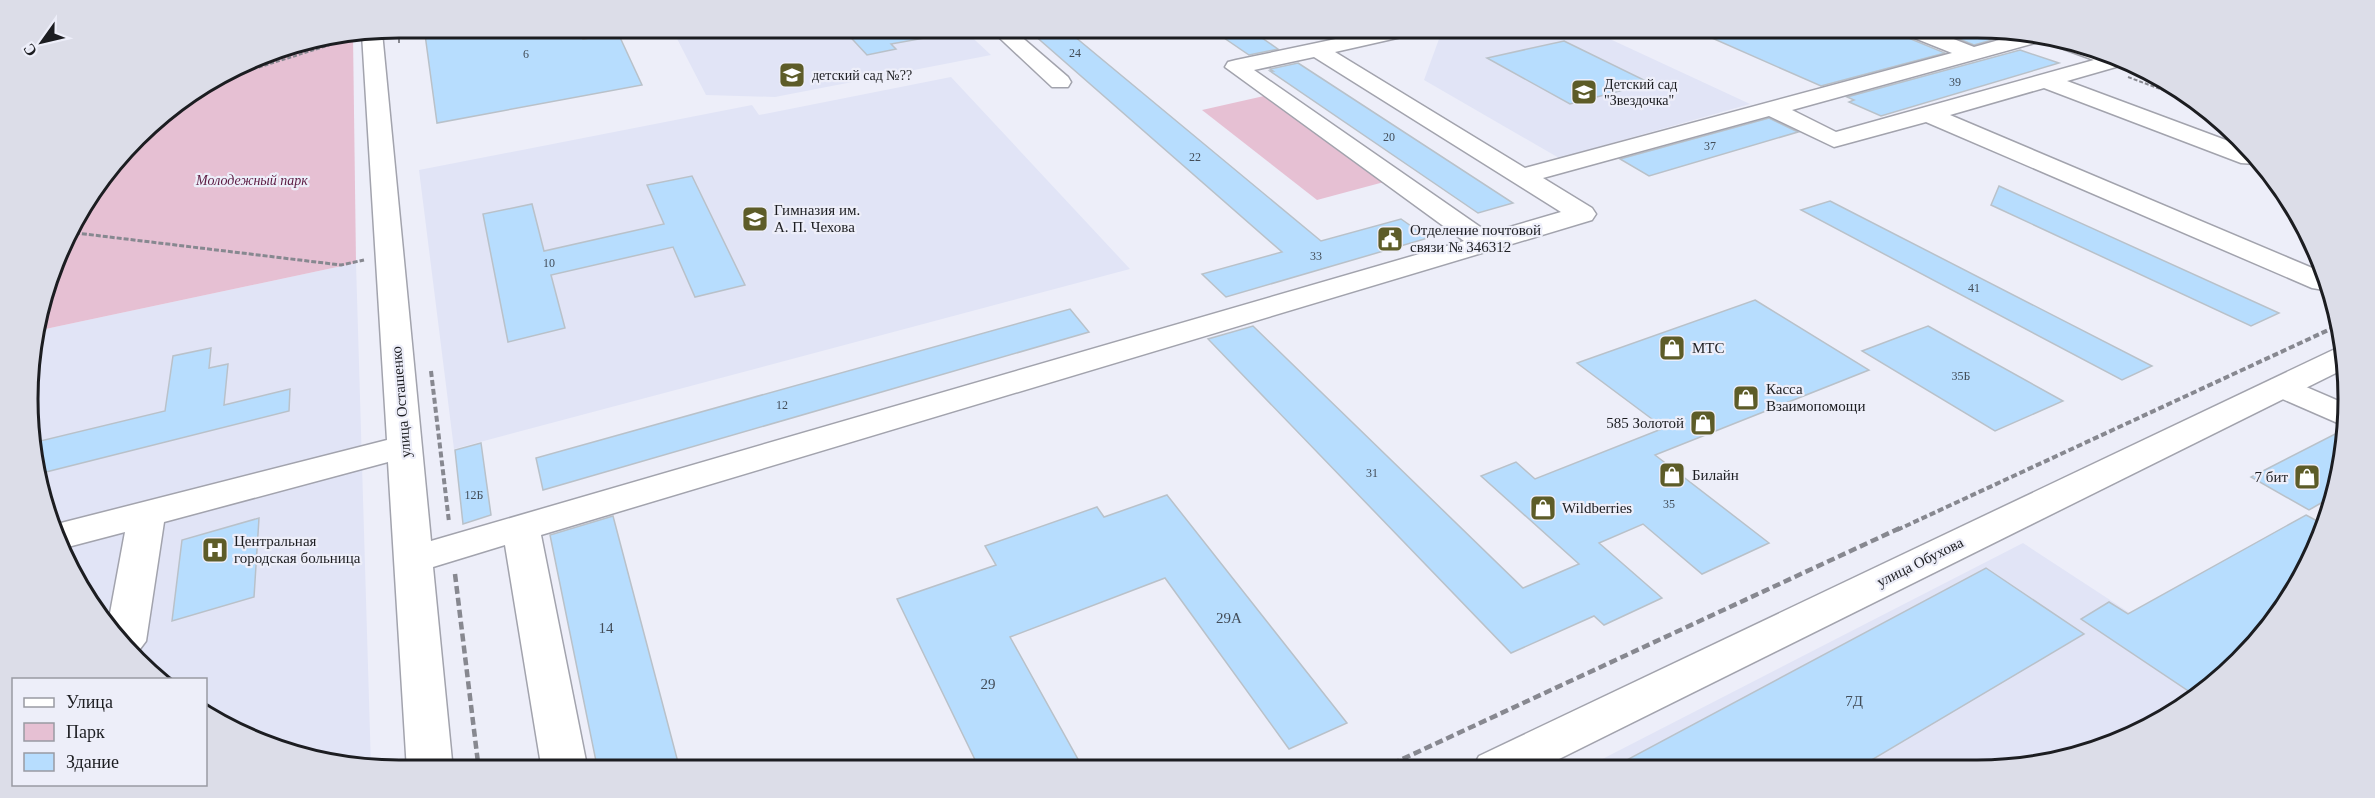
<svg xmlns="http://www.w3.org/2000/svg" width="2375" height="798" font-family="Georgia,serif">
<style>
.built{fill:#e1e4f6}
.green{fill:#e6c0d3}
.building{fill:#b7ddfe;stroke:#b9c1c9;stroke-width:1.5}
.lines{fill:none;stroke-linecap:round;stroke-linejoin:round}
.minor-casing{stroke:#a2a3ad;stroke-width:3}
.major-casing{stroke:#a2a3ad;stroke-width:3}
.path-far3{stroke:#878890;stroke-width:2;stroke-dasharray:4 2;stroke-linecap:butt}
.path-far2{stroke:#878890;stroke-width:3;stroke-dasharray:5 2;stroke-linecap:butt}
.path-far1{stroke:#878890;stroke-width:4;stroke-dasharray:6 3;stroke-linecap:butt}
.path{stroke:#878890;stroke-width:4.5;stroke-dasharray:8 4;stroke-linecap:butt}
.minor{fill:#fff;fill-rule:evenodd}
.major{fill:#fff;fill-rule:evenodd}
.labels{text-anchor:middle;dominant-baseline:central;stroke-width:4.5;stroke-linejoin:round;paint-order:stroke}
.number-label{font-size:12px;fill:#434d58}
.far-poi-label{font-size:14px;fill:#1c1d21;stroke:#edeef9;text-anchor:start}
.far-park-label{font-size:14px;font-style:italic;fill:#5c1b42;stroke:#edeef9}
.poi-label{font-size:15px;fill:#1c1d21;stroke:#edeef9;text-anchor:start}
.street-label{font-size:15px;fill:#1c1d21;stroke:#edeef9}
.near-number-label{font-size:15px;fill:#434d58}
.rim{fill:none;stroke:#1c1d21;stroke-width:3}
</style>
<rect width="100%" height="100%" fill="#edeef9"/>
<g class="built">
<polygon points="671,27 961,27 991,55 775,97 706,95"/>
<polygon points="1493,27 1584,27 1750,104 1559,158 1424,80 1439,39"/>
<polygon points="951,77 1130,269 454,449 419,170 752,105 759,115"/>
<polygon points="356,263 371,767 303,758 206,714 206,680 163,679 90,606 40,495 30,351 36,331"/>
<polygon points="2023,543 2225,675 2140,733 2024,768 1583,769"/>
</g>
<g class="green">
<polygon points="353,36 356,263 36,331 66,234 153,120 257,55"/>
<polygon points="1264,96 1384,182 1317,200 1202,110"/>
</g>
<g class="building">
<polygon points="424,27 582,27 583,39 618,33 642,85 437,123"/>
<polygon points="841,27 924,27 925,38 891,44 896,49 867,55"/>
<polygon points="1025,27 1063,27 1321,241 1401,219 1428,238 1226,297 1202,274 1282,252"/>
<polygon points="1208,27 1246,27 1278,49 1249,55"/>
<polygon points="1687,27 1892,27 1896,33 1945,53 1821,86"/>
<polygon points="1929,27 1958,27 1992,40 1974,45"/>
<polygon points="1564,41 1650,83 1570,104 1487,58"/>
<polygon points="2020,50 2059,63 1881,116 1849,102 1854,100 1847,97"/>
<polygon points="1298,63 1513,203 1478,213 1270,71 1273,71 1270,69"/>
<polygon points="1769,118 1798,132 1649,176 1620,159"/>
<polygon points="692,176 745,285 695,297 673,247 551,275 565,328 508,342 483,214 532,204 544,251 664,224 647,185"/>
<polygon points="1999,186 2279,313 2251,326 1991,205"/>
<polygon points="1830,201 2152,366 2122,380 1801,210"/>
<polygon points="1755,300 1869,370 1655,455 1769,543 1702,574 1643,524 1599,543 1662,598 1604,625 1594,616 1511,653 1208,339 1253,326 1523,588 1579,564 1481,476 1516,462 1535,479 1664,428 1577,363"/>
<polygon points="1070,309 1089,332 543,490 536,458"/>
<polygon points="1928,326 2063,401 1995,431 1862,351"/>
<polygon points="211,348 209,368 228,364 224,405 290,389 289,411 38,474 36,442 165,411 173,356"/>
<polygon points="2339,432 2335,495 2309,510 2251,477"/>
<polygon points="481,443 491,515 463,524 455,450"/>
<polygon points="1167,495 1347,723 1289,749 1165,578 1010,637 1084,770 980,770 897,599 996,565 985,546 1097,507 1104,517"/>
<polygon points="2306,515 2323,524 2298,585 2222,678 2196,696 2081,619 2109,602 2128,614"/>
<polygon points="613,516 680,770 598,771 550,535"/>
<polygon points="259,518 254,597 172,621 182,540"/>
<polygon points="1986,568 2084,634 1858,768 1610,769"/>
</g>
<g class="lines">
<defs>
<g id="minor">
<polygon points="988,27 1010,27 1068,77 1071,82 1068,87 1052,87"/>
<path d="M 1393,27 L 1431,27 L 1428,31 L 1335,52 L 1525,168 L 1952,53 L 1897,31 L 1894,27 L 1923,27 L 1974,47 L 2024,33 L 2072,40 L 2123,65 L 2067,81 L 2239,145 L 2255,164 L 2241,163 L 2044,88 L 1950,115 L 2317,270 L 2324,290 L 2312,288 L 1926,122 L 1834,147 L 1769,116 L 1543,178 L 1592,208 L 1596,214 L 1592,220 L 541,535 L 588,771 L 542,771 L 505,545 L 433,567 L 453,771 L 407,771 L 388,462 L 164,522 L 146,641 L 137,653 L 108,624 L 125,532 L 64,548 L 53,525 L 387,440 L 362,34 L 382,32 L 431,541 L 1464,241 L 1225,67 L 1228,62 L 1236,60 ZM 2042,41 L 2094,60 L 1836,132 L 1792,110 ZM 1314,57 L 1561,212 L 1489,233 L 1254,70 Z"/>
<polygon points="2283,377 2341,402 2340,424 2271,394 2267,387 2271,380"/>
</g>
<polygon id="major" points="2344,348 2344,369 1539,769 1472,769 1479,756 2333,350"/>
</defs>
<use href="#minor" class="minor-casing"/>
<use href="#major" class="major-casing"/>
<g class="path-far3">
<polyline points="399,27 399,44"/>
<polyline points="2128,77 2203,105"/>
<polyline points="213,82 349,39"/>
</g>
<polyline class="path-far2" points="68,232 341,265 364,260"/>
<g class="path-far1">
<polyline points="431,371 449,522"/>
<polyline points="1897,530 2337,326"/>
</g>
<g class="path">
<polyline points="455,574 479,771"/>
<polyline points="1381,769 1900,528"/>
</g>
<use href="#minor" class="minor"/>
<use href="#major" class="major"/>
</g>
<defs>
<symbol id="school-square" viewBox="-11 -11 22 22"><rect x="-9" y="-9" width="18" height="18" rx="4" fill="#5d5c28" stroke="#edeef9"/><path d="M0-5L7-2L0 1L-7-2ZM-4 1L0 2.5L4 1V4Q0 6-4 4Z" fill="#fff"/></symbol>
<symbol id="civic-square" viewBox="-11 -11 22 22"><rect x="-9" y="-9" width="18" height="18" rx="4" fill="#5d5c28" stroke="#edeef9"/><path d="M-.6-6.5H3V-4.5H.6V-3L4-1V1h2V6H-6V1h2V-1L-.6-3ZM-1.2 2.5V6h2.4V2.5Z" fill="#fff"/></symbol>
<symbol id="shop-square" viewBox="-11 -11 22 22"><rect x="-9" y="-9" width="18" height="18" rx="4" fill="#5d5c28" stroke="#edeef9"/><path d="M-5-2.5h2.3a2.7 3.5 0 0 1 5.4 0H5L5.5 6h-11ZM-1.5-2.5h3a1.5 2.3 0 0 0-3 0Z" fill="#fff"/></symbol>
<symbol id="hospital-square" viewBox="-11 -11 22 22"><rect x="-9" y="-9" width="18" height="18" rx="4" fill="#5d5c28" stroke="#edeef9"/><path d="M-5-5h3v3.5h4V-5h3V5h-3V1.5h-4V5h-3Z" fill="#fff"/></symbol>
</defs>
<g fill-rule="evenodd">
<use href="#school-square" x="777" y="60" width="30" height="30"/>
<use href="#school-square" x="1569" y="77" width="30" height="30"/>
<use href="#school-square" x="740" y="204" width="30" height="30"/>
<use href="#civic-square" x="1375" y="224" width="30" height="30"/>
<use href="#shop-square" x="1657" y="333" width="30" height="30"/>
<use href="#shop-square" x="1731" y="383" width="30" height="30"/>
<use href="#shop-square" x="1688" y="408" width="30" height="30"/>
<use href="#shop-square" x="1657" y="460" width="30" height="30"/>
<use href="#shop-square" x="2292" y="462" width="30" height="30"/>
<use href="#shop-square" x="1528" y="493" width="30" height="30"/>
<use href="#hospital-square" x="200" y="535" width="30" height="30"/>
</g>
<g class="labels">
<g class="number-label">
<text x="1075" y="53">24</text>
<text x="526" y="54">6</text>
<text x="1955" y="82">39</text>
<text x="1389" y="137">20</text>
<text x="1710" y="146">37</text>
<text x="1195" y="157">22</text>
<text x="1316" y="256">33</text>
<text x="549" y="263">10</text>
<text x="1974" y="288">41</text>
<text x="1961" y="376">35Б</text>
<text x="782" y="405">12</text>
<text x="1372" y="473">31</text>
<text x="474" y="495">12Б</text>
<text x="1669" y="504">35</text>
</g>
<g class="far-poi-label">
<text x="812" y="75">детский сад №??</text>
<text x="1604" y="84">Детский сад<tspan x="1604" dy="16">"Звездочка"</tspan></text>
</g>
<g class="far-park-label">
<text x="252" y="180">Молодежный парк</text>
</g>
<g class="poi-label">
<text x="774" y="210">Гимназия им.<tspan x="774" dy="17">А. П. Чехова</tspan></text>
<text x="1410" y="230">Отделение почтовой<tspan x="1410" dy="17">связи № 346312</tspan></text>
<text x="1692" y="348">МТС</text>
<text x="1766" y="389">Касса<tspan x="1766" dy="17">Взаимопомощи</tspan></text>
<text x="1684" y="423" text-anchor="end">585 Золотой</text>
<text x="1692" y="475">Билайн</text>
<text x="2288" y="477" text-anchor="end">7 бит</text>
<text x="1562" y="508">Wildberries</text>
<text x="234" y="541">Центральная<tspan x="234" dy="17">городская больница</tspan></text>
</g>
<g class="street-label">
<text transform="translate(401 402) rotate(-95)">улица Осташенко</text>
<text transform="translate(1920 562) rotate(-26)">улица Обухова</text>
</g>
<g class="near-number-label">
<text x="1229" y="618">29А</text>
<text x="606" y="628">14</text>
<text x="988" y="684">29</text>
<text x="1854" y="701">7Д</text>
</g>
</g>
<path d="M0 0H2375V798H0ZM399 38H1977A361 361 0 0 1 2338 399V399A361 361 0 0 1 1977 760H399A361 361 0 0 1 38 399V399A361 361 0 0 1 399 38Z" fill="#dcdde8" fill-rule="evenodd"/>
<path class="rim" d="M399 38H1977A361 361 0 0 1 2338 399V399A361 361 0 0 1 1977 760H399A361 361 0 0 1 38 399V399A361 361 0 0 1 399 38Z"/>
<rect x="12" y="678" width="195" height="108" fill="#edeef9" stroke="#999aa3" stroke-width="1.5"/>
<rect x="24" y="698" width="30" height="9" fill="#ffffff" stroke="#999aa3" stroke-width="1.5"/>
<text x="66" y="708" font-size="18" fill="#1c1d21">Улица</text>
<rect x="24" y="723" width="30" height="18" fill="#e6c0d3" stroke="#999aa3" stroke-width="1.5"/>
<text x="66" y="738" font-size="18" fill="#1c1d21">Парк</text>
<rect x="24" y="753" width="30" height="18" fill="#b7ddfe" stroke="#999aa3" stroke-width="1.5"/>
<text x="66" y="768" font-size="18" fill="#1c1d21">Здание</text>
<g transform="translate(42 42) rotate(236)" stroke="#edeef9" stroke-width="4.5" paint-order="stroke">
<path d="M0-4.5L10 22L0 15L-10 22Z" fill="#1c1d21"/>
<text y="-9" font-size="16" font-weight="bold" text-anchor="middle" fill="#1c1d21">С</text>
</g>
</svg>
